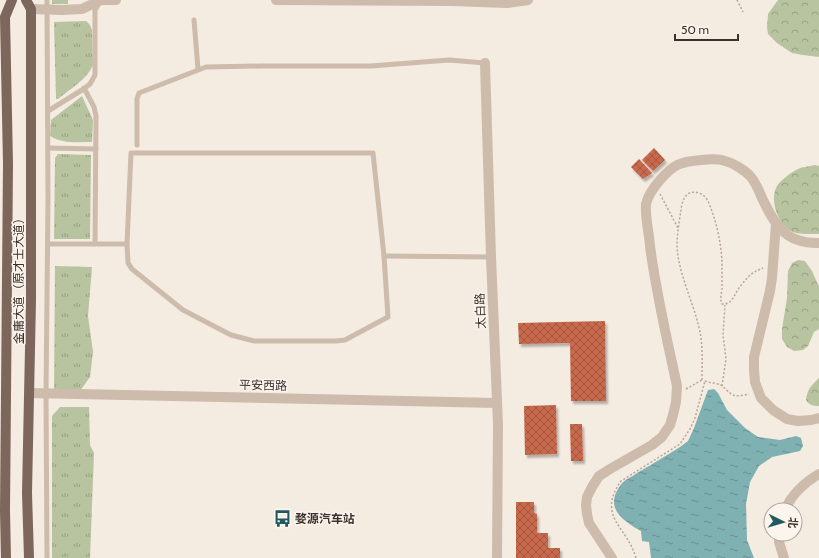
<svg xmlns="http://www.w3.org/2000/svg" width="819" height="558" font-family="Cabin,'Noto Sans SC',sans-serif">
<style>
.grass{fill:url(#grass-tufts)}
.forest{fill:url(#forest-crowns)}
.water{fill:url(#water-ripples)}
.building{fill:url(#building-cross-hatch);filter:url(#shadow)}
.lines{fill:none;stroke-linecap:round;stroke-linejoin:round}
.path{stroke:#b9a596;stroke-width:1.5;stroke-dasharray:2 2;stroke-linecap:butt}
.service{stroke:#cdbbac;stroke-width:5}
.minor{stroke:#cdbbac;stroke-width:10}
.tertiary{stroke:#cdbbac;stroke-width:10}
.primary{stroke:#7d675c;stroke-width:10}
.labels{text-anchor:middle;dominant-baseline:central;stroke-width:3;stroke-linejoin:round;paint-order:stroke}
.street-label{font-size:12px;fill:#3b302b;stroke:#fbf5ee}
.poi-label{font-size:12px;font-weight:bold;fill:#3b302b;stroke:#fbf5ee;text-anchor:start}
</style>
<defs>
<pattern id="grass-tufts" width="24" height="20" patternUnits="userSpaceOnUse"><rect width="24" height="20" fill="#b8c4a0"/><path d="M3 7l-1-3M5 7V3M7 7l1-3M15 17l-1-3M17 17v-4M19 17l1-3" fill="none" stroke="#97a083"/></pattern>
<pattern id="forest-crowns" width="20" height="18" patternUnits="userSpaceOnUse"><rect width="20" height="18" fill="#b8c4a0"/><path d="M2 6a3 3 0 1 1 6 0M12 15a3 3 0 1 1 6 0" fill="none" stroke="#97a083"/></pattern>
<pattern id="water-ripples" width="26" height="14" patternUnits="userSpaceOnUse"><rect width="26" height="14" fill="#7fb0b2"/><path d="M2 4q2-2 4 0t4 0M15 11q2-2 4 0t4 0" fill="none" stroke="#699091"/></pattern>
<pattern id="building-cross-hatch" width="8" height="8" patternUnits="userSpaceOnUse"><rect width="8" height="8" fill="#c8694b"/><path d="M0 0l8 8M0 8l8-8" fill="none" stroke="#a4573f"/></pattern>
<filter id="shadow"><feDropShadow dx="2" dy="3" stdDeviation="1" flood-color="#0004"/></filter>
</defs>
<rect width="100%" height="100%" fill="#f4ebe1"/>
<g class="grass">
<rect x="52" y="0" width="16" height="4"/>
<path d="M 86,21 L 90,25 L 92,30 L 93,64 C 90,77 69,90 58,99 L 56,99 L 54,22 Z"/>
<path d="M 82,96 L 93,120 L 92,142 C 78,142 62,144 50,136 L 51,120 Z"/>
<polygon points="58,154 91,155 90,239 54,239 55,158"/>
<polygon points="55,266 92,267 88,316 93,352 90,377 80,391 54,390"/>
<polygon points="60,407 89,407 90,445 94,453 90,558 52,558 52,416"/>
</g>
<g class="forest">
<polygon points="778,0 819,0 819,57 803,55 792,53 777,43 768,34 767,27 768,14"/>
<path d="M 815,165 L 819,166 L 819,234 C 811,234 798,235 791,231 C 778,224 770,201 776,188 C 779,181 793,171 800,168 C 805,167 810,166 815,165 Z"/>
<polygon points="798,260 805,261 812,271 819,287 819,329 814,332 808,346 803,350 794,351 787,347 782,339 782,329 787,298 788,271 792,263"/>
<path d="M 819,378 L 819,406 C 813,406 809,405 806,400 C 807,389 812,385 819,378 Z"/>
</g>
<path class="water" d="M 714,389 L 718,393 L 727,410 L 745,428 L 758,437 L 780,440 L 796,436 L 801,438 L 803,446 L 800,451 L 772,457 L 759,466 L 750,482 L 746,504 L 747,540 L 754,558 L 651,558 L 649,542 L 642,541 L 641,531 C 623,521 604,508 620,486 C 623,480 632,477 637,473 C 652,464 666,456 680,447 L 688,441 L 694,428 L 708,390 Z"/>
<g class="building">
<polygon points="654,148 665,160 653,171 642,160"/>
<polygon points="639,159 652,173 643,179 631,167"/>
<polygon points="605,321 606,401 571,401 570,343 519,344 518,323"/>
<polygon points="556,405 557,454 525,455 524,406"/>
<polygon points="570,424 582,424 583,461 571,461"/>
<polygon points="516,502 534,502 534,513 537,514 537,533 548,533 548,548 560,548 560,558 516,558"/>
</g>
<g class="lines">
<g class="path">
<polyline points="737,0 743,12"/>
<polyline points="660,194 678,228"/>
<path d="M 702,380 C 702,364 703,347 700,332 C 694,303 679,276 677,247 C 677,235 679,222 681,210 C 682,200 686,189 699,193 C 705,195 708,200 710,206 C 717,224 721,243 722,262 C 722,271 722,281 722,290 C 721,295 720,299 722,304 C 732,305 734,295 739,288 C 742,284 746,279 750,275 C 754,272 758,270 763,268"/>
<path d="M 705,381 C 710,383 716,383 721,385 C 725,388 729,393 733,395 C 738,397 744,395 749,394"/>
<polyline points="722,386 726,359 723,335 725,305"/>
<polyline points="686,389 702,380"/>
<path d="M 636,558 C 627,526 596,517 621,481 L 680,444 L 690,429 L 695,418 L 705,381"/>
</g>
<g class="service">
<polyline points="194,20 198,69"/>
<polyline points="84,88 94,107 96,116 95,244"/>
<polyline points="48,111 82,90 90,84 95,75 95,10 100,2"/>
<polyline points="137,145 137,99 139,93 206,67 262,66 371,66 449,60 485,63"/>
<polyline points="48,148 96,149"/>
<polygon points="131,153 373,153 384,256 388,317 345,340 336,341 254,341 231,335 183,310 132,269 128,263 127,244"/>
<polyline points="48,244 127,244"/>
<polyline points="384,256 491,257"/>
<polyline points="47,558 46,394 48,199 47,0"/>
</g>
<g class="minor">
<polyline points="276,0 452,1 507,3 528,0"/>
<polyline points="31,9 62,10 82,9 101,0 116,0"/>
<polyline points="776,224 772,278 770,291 754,357 754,370 755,382 761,398 773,410 787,419 798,421 811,420 819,418"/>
<polyline points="29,393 497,403"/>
<path d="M 785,510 C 791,495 805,482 819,474"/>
<polyline points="779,534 779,542 784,558"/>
<path d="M 612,558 L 608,552 L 589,523 L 587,514 L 586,505 L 587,497 L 592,487 L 599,476 L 610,469 L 652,445 L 662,437 L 670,425 L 673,415 L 676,402 L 677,386 C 667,339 656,293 650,246 C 649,232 645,217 646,204 C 648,195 654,187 660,180 C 674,164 680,162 701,160 C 709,159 718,158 725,161 C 733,163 745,170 751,177 C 756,183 759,191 762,198 C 775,225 785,244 819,243"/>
</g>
<polyline class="tertiary" points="485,63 491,257 498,425 497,558"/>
<g class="primary">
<polyline points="26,0 31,9 31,300 27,493 29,558"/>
<polyline points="6,558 5,511 8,164 5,17 12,0"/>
</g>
</g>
<defs>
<symbol id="bus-bare" viewBox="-9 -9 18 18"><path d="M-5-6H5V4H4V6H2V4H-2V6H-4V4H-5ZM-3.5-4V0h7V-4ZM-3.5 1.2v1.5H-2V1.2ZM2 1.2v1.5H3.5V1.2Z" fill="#1f5a5e" stroke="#fbf5ee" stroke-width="2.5" paint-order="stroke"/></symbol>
</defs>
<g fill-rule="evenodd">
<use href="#bus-bare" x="270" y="506" width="25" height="25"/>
</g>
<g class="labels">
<g class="street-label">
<text transform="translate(18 278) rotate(-90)">金庸大道（原才士大道）</text>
<text transform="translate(480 311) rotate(-92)">太白路</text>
<text transform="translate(263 385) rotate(1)">平安西路</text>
</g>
<g class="poi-label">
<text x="295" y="518">婺源汽车站</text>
</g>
</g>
<g transform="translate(783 522) rotate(95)"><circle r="19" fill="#fbf5ee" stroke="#aea6a0"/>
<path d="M0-3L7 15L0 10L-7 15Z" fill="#1f5a5e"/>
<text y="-6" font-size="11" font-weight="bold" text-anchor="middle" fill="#3b302b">北</text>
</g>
<path d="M675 34v6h63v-6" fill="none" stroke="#3b302b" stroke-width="2"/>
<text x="681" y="34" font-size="12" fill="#3b302b" stroke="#fbf5ee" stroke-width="3" paint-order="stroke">50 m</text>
</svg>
